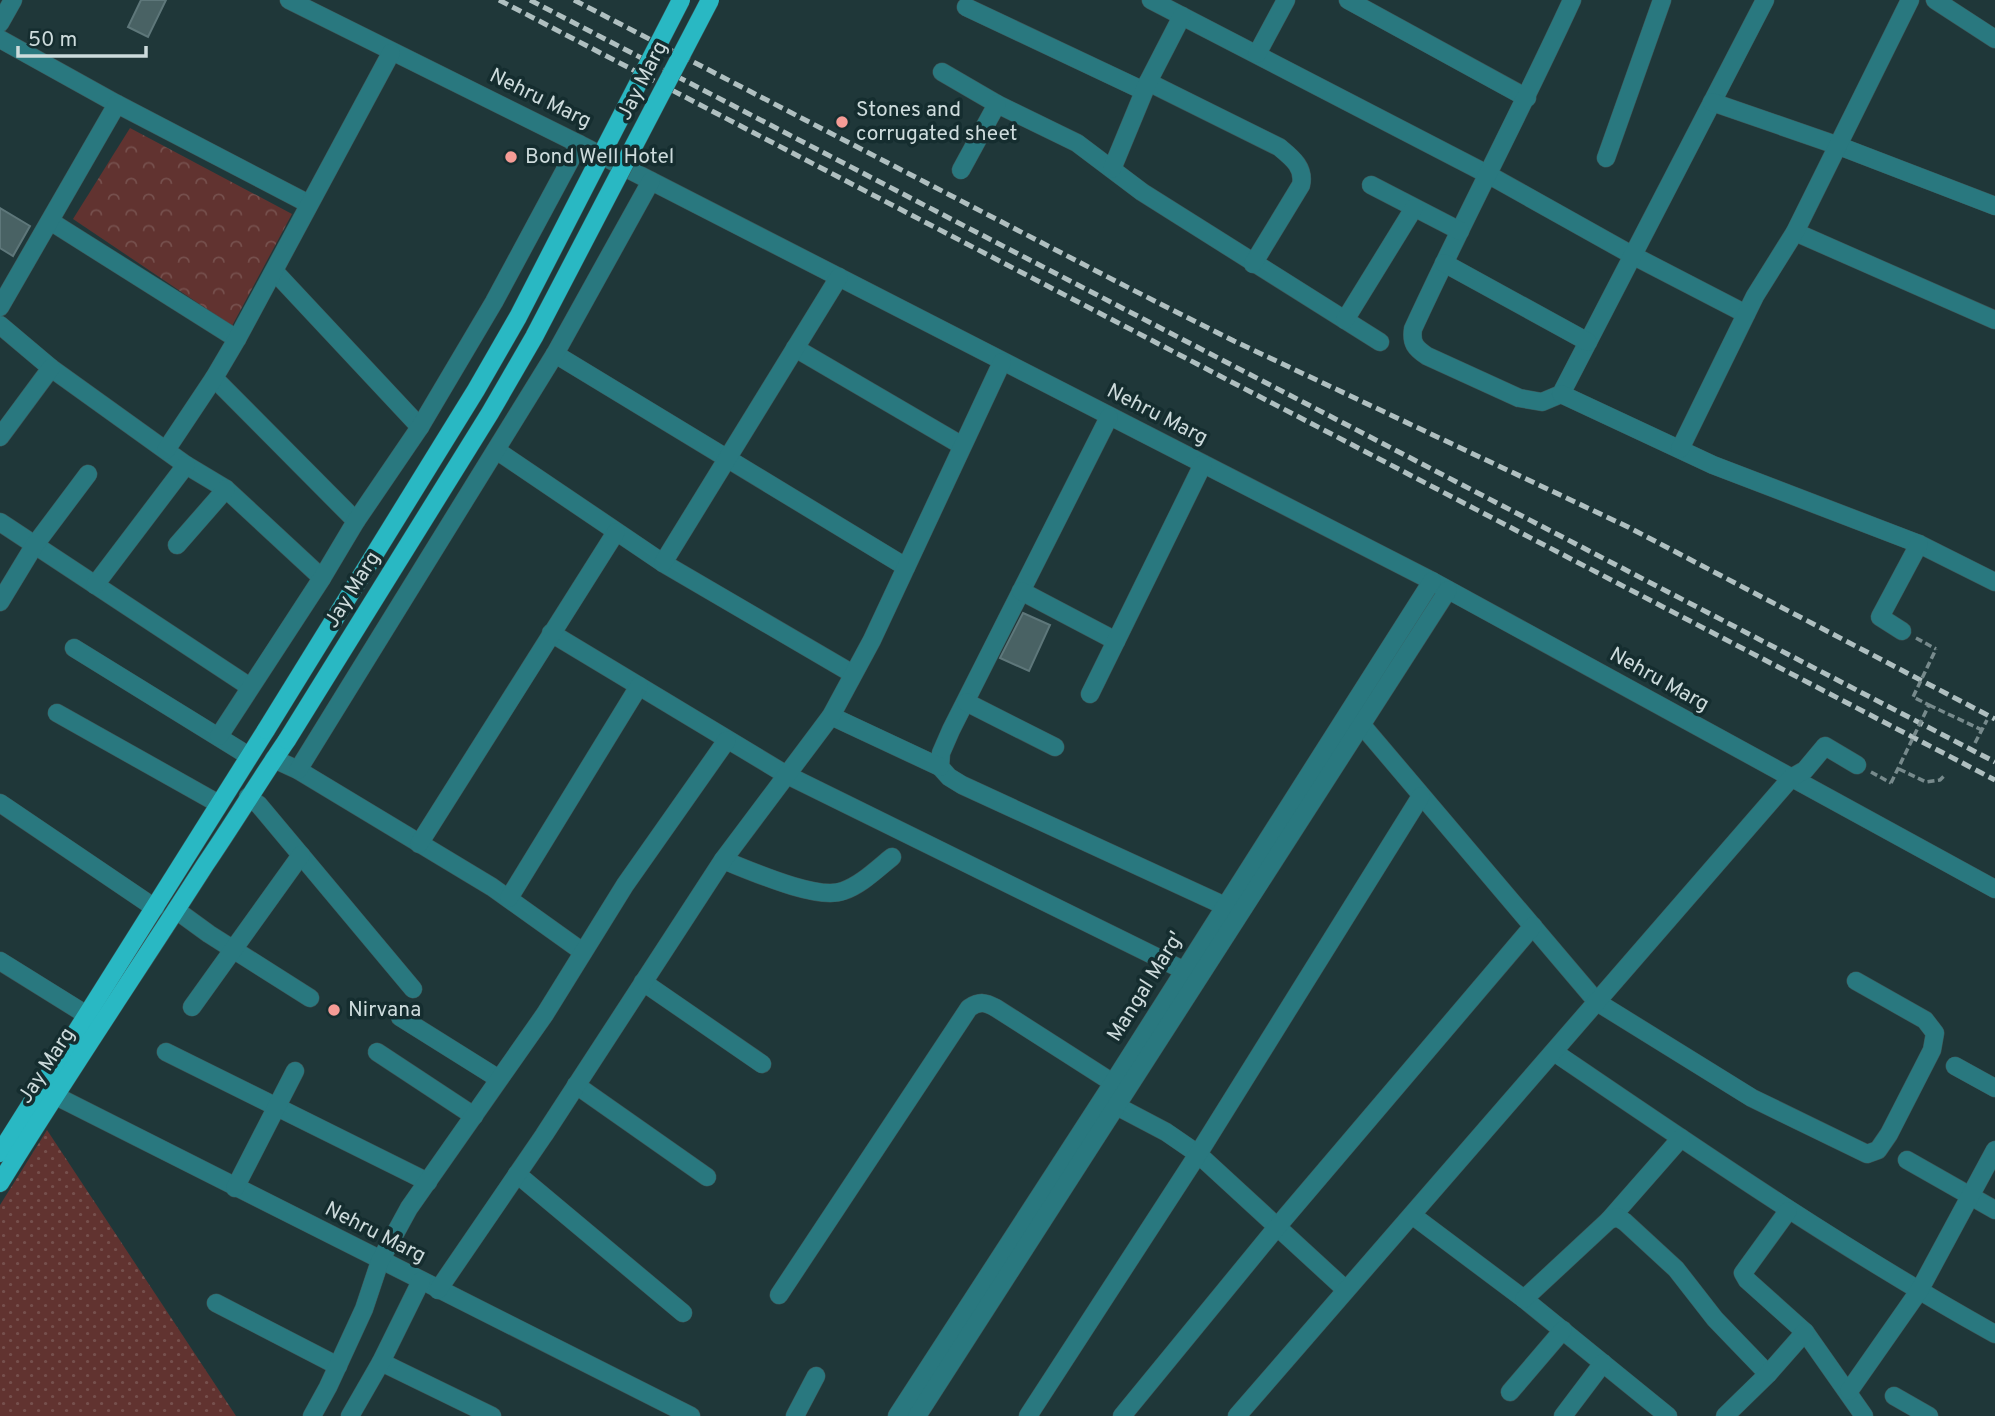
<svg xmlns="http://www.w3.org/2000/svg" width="1995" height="1416" font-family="Overpass,sans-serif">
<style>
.grass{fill:url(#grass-dots)}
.park{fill:url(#park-crowns)}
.building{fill:#496264;stroke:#5e777a;stroke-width:2}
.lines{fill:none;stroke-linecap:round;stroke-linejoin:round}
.minor-casing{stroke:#3e5556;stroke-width:19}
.major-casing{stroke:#3e5556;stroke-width:19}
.path{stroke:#778a8c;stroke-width:3.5;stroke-dasharray:7 3.5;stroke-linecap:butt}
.minor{stroke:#29787f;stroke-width:18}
.major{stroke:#29b8c3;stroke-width:18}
.rail{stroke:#afbfc0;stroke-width:5;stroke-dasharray:10 5;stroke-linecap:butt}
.major-bridge-casing{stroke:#3e5556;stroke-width:19;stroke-linecap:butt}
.path-bridge{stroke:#778a8c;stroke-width:3.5;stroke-dasharray:7 3.5;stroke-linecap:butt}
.major-bridge{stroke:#29b8c3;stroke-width:18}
.poi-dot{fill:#f59c96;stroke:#152d2f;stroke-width:2.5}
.labels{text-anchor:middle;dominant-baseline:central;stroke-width:7;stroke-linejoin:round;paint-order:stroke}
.street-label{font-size:21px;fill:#cddbdc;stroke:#152d2f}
.poi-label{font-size:21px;fill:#cddbdc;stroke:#152d2f;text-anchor:start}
</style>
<defs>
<pattern id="grass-dots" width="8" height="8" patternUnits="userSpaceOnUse" patternTransform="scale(1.75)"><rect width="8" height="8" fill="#613330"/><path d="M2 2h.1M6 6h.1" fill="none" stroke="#76504d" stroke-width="1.8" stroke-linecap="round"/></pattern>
<pattern id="park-crowns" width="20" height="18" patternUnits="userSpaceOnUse" patternTransform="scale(1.75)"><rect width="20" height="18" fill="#613330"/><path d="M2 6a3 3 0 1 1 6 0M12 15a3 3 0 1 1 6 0" fill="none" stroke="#76504d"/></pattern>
</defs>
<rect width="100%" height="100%" fill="#1f3739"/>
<polygon class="grass" points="47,1130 236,1416 0,1416 0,1205"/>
<polygon class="park" points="130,128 292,214 232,326 73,219"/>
<g class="building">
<polygon points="141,0 166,0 148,37 128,27"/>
<polygon points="0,208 30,226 13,256 0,248"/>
<polygon points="1023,613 1050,625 1029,671 1000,658"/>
</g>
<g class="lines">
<defs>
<g id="minor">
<polyline points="289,0 579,144 1432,581 1995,889"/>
<polyline points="1151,0 1489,175 1632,255 1746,314"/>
<polyline points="1348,0 1527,98"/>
<path d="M 1572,0 C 1521,111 1464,218 1413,329 C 1411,343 1415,348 1427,356 L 1519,398 L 1542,402 L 1561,394 L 1765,0"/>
<polyline points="1935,0 1995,39"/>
<polyline points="966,7 1144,91"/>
<polyline points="0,23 13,0"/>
<polyline points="0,39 117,104"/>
<polyline points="1257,54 1286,0"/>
<polyline points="942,72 997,104 1077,143 1142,192 1380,342"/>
<path d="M 1148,82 L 1279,147 C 1291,157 1305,167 1301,185 L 1253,264"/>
<polyline points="1712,102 1839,146 1995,206"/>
<polyline points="1606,158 1662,0"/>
<polyline points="1112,169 1148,82 1182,16"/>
<polyline points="961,170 997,104"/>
<polyline points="1371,185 1460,231"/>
<polyline points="50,221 237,339"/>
<polyline points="1795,232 1995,320"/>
<polyline points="1444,263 1588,342"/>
<polyline points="275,272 420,427"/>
<polyline points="0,307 117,104 309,204"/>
<polyline points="1345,320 1414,208"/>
<polyline points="0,325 51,368 186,465 226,489 322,578"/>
<polyline points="795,348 961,445"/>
<polyline points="555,354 906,567"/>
<polyline points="214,378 356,521"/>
<polyline points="1561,394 1713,465 1919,544 1995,582"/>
<polyline points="1109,417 951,730 941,753 940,767 949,777 962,785 1225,906"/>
<polyline points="0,437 51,368"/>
<polyline points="1680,449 1755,296 1795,232 1910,0"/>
<polyline points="166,450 214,378 237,339 391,53"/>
<polyline points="496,450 663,563 853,674"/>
<polyline points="0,522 250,687"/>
<polyline points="177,545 226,489"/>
<polyline points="663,563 839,277"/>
<polyline points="95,585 186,465"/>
<polyline points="1021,591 1116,641"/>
<polyline points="0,602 34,546 88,474"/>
<polyline points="1902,631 1880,617 1919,544"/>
<polyline points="551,633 785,774 1183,970"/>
<polyline points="74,648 249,756"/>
<polyline points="1090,694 1203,464"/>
<polyline points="966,702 1055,747"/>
<polyline points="57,713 219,804"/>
<polyline points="831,716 940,767"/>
<polyline points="1361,724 1597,1002 1752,1098 1867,1154 1878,1150 1889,1134 1932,1050 1935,1033 1925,1020 1856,981"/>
<polyline points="219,736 322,578 356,521 420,427 494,302 579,144"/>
<polyline points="274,759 298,770 492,887 583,952"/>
<polyline points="298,770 555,354 651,181"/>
<polyline points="248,797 259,805 413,989"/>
<polyline points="0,803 155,908"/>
<polyline points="419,844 616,532"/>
<path d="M 723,860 C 749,870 817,901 843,891 C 861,885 877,869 892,857"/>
<polyline points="509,898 639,686"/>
<polyline points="176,910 209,934 310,998"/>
<polyline points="0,961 98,1022"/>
<polyline points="643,982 762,1064"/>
<polyline points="192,1007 301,855"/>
<polyline points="400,1017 499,1079"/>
<polyline points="166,1052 428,1182"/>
<polyline points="377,1052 474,1116"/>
<path d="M 1554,1052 C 1698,1150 1842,1249 1995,1334"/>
<polyline points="1955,1066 1995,1088"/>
<polyline points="576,1085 707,1177"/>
<polyline points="44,1090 691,1416"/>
<polyline points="1109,1102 1166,1132 1198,1154 1346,1290"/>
<polyline points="1907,1160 1995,1210"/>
<polyline points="517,1174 683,1313"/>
<polyline points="235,1188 295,1071"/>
<polyline points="1788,1211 1743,1273 1747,1280 1805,1332 1864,1416"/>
<polyline points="1412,1215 1524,1299 1668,1416"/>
<polyline points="1609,1220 1681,1138"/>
<polyline points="438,1290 544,1135 723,860 831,716 872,640 1002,362"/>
<path d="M 779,1295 L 969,1008 C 980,1001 985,1002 996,1008 L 1121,1088"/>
<polyline points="1524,1299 1609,1220 1617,1217 1625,1222 1676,1269 1715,1319 1768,1374"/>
<polyline points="216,1303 338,1366"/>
<polyline points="381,1362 492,1416"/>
<polyline points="1849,1391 1919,1291 1995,1150"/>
<polyline points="1510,1392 1563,1330"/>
<polyline points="1894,1396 1929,1416"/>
<polyline points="312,1416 328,1387 364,1309 380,1261 409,1208 545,1014 625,885 727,740"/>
<polyline points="350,1416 381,1362 421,1281"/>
<polyline points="795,1416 816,1376"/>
<polyline points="897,1416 1113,1083 1432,581"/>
<polyline points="917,1416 1448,590"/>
<polyline points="1028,1416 1198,1154 1421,796"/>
<polyline points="1122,1416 1277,1227 1533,926"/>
<polyline points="1237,1416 1791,778 1805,770 1825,746 1857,765"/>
<polyline points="1563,1416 1603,1363"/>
<polyline points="1725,1416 1768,1374 1805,1332"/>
</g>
<g id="major">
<polyline points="0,1153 266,730"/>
<path d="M 0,1183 C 66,1076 137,971 205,865 C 233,824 259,781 287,740"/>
</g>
</defs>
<use href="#minor" class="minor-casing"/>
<use href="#major" class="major-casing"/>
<g class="path">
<polyline points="1916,638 1936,649"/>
<polyline points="1929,705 1982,730"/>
<polyline points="1975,743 1987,720"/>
<polyline points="1899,769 1926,782 1940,780 1945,775"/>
<polyline points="1871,772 1891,783"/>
</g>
<use href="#minor" class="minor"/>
<use href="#major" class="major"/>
<g class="rail">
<polyline points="499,0 1995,780"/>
<polyline points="530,0 1995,762"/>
<polyline points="574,0 1129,288 1234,341 1628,527 1995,719"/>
</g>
<defs>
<g id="major-bridge">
<polyline points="266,730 476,390 518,317 681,0"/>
<polyline points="287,740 490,413 534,337 710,0"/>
</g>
</defs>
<use href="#major-bridge" class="major-bridge-casing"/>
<polyline class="path-bridge" points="1891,783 1929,705 1913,697 1936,649"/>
<use href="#major-bridge" class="major-bridge"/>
</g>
<g class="poi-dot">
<circle cx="842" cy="122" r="7"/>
<circle cx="511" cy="157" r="7"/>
<circle cx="334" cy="1010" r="7"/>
</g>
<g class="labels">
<g class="street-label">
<text transform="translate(643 81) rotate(-63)">Jay Marg</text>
<text transform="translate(540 99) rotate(26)">Nehru Marg</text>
<text transform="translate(1157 415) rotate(27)">Nehru Marg</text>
<text transform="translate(353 590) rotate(-58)">Jay Marg</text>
<text transform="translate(1659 680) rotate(29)">Nehru Marg</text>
<text transform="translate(1146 987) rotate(-58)">Mangal Marg'</text>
<text transform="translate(47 1066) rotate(-57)">Jay Marg</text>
<text transform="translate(375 1233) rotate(27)">Nehru Marg</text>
</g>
<g class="poi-label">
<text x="856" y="110">Stones and<tspan x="856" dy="24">corrugated sheet</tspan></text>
<text x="525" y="157">Bond Well Hotel</text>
<text x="348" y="1010">Nirvana</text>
</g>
</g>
<path d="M18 46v10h128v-10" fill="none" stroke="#cddbdc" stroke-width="3.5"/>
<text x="28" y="46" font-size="21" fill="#cddbdc" stroke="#152d2f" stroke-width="5" paint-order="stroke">50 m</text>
</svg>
